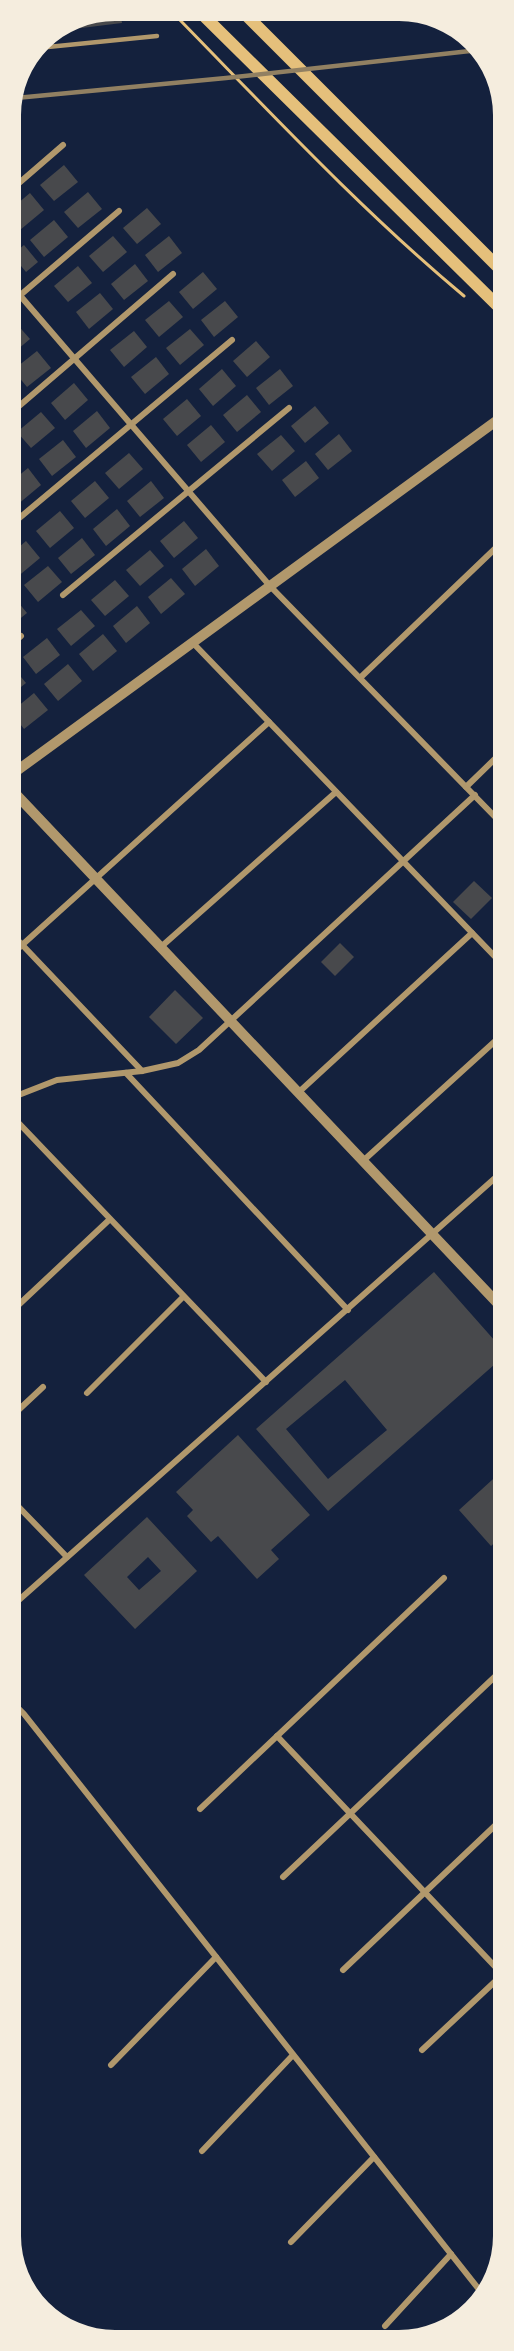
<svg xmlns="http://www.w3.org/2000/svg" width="514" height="2351" font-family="Roboto,sans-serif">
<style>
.building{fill:#48494c;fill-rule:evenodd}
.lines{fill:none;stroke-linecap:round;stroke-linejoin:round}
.path{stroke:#e5c07b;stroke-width:3}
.service{stroke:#b1986c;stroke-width:4.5}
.minor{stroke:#b1986c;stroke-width:6}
.tertiary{stroke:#b1986c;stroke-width:10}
.secondary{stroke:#e5c07b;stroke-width:12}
.rail{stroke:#918062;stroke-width:4.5}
</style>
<rect width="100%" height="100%" fill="#14213d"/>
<g class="building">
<polygon points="76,18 121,18 122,23 57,31"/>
<polygon points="64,165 78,182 54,201 40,185"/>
<polygon points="88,192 102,209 78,228 64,212"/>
<polygon points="30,193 44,210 20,230 11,219 11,209"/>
<polygon points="147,208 161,224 137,244 123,228"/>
<polygon points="54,220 68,237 44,257 30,240"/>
<polygon points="113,236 127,252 103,272 89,256"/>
<polygon points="169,236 182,253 158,272 145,255"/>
<polygon points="24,245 38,262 26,272 12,255"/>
<polygon points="135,264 148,281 124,300 111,284"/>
<polygon points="78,266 92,283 68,302 54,286"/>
<polygon points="203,272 217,289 193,309 179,292"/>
<polygon points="100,293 113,309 89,329 76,312"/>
<polygon points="169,301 183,317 159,337 145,320"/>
<polygon points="225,301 238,317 214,337 201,320"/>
<polygon points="15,322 30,339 11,355 11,326"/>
<polygon points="190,329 204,345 180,365 166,348"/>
<polygon points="134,331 147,347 124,367 110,350"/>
<polygon points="256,341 270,357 247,377 233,361"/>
<polygon points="37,351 51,368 27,387 13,370"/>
<polygon points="156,357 169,374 145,394 131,377"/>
<polygon points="222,369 236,386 213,406 199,389"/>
<polygon points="280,369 293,386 269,405 256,388"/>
<polygon points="74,383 88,400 65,420 51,403"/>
<polygon points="247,395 261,412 237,432 223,415"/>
<polygon points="187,399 201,416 177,436 163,419"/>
<polygon points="315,406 329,423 305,443 291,426"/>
<polygon points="97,411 110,428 86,448 73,431"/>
<polygon points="41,412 55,428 31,448 17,432"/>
<polygon points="211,425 225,442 201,462 187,445"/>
<polygon points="339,434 352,451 328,470 315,454"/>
<polygon points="281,435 295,451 272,471 257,454"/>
<polygon points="63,440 76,457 52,476 39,459"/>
<polygon points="129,453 143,469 119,489 105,473"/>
<polygon points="306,461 319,478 295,497 282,480"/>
<polygon points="28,468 41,485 17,505 11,497 11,482"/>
<polygon points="95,481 109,498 85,518 71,501"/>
<polygon points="151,481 164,498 140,517 127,501"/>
<polygon points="117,509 130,526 106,546 93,529"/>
<polygon points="60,511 74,528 50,548 36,531"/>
<polygon points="184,521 198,538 174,558 160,541"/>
<polygon points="82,538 95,555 71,574 58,558"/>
<polygon points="26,541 40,558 16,578 11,571 11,554"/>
<polygon points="206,549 219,566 195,586 182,569"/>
<polygon points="150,550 164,566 140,586 126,570"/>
<polygon points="48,566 62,582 38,602 24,585"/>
<polygon points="171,578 185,594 161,614 148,597"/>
<polygon points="115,580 129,596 105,616 91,600"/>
<polygon points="13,596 27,613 11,626 11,598"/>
<polygon points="137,606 150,623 126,643 113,626"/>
<polygon points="81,610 95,626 71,646 57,629"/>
<polygon points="103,634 117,651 93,671 79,654"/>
<polygon points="47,638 60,655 36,674 23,657"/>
<polygon points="68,664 82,681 58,701 44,684"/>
<polygon points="11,665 26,683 11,695"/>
<polygon points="34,693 48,710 24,729 11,712"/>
<polygon points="474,881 492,898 471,919 453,902"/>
<polygon points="340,943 354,957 335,976 321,962"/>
<polygon points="175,990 203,1018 176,1044 149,1017"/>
<path d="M 434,1272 L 503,1350 L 503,1357 L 328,1511 L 256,1429 ZM 345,1380 L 387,1430 L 328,1479 L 286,1429 Z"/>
<polygon points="238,1435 310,1515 271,1550 279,1559 257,1579 218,1536 211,1542 187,1516 193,1510 176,1492"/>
<polygon points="503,1470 503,1520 500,1523 503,1525 503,1535 491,1546 459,1510"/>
<path d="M 147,1517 L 197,1571 L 135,1629 L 84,1575 ZM 148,1557 L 161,1571 L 139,1590 L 127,1577 Z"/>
</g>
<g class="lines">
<path class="path" d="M 177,17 C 270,112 361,210 464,296"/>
<polyline class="service" points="38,48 157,36"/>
<g class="minor">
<polyline points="11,190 63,145"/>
<polyline points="11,285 270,586 503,825"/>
<polyline points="11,303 119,211"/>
<polyline points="11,413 173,274"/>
<polyline points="11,525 232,340"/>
<polyline points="63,595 289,408"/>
<polyline points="193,643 503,965"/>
<polyline points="11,645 21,636"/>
<polyline points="361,677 503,541"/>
<polyline points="466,787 503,751"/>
<polyline points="11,933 142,1071"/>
<polyline points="162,946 336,792"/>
<polyline points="11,955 269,722"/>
<polyline points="126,1073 348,1310"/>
<polyline points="299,1092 472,933"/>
<polyline points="11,1098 57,1080 142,1071 178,1063 199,1050 475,795"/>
<polyline points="11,1115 266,1382"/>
<polyline points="364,1160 503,1034"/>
<polyline points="11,1312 109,1220"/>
<polyline points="87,1393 183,1297"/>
<polyline points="11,1417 43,1387"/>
<polyline points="11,1499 67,1557"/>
<polyline points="11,1607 503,1171"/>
<polyline points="11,1701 24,1714 481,2292"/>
<polyline points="277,1736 503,1975"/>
<polyline points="200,1809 444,1578"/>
<polyline points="283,1877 503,1669"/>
<polyline points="343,1970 503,1818"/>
<polyline points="422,2050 503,1974"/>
<polyline points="111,2065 216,1957"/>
<polyline points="502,2132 503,2131"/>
<polyline points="202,2151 293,2055"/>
<polyline points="291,2242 374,2157"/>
<polyline points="385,2326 451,2254"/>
</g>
<g class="tertiary">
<polyline points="11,775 503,416"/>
<polyline points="11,789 503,1309"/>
</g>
<g class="secondary">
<polyline points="247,16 503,272"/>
<polyline points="205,17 503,311"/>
</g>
<polyline class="rail" points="16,98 226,78 479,50"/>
</g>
<path d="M0 0H514V2351H0ZM115 21H399A94 94 0 0 1 493 115V2236A94 94 0 0 1 399 2330H115A94 94 0 0 1 21 2236V115A94 94 0 0 1 115 21Z" fill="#f5edde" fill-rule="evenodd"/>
</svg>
